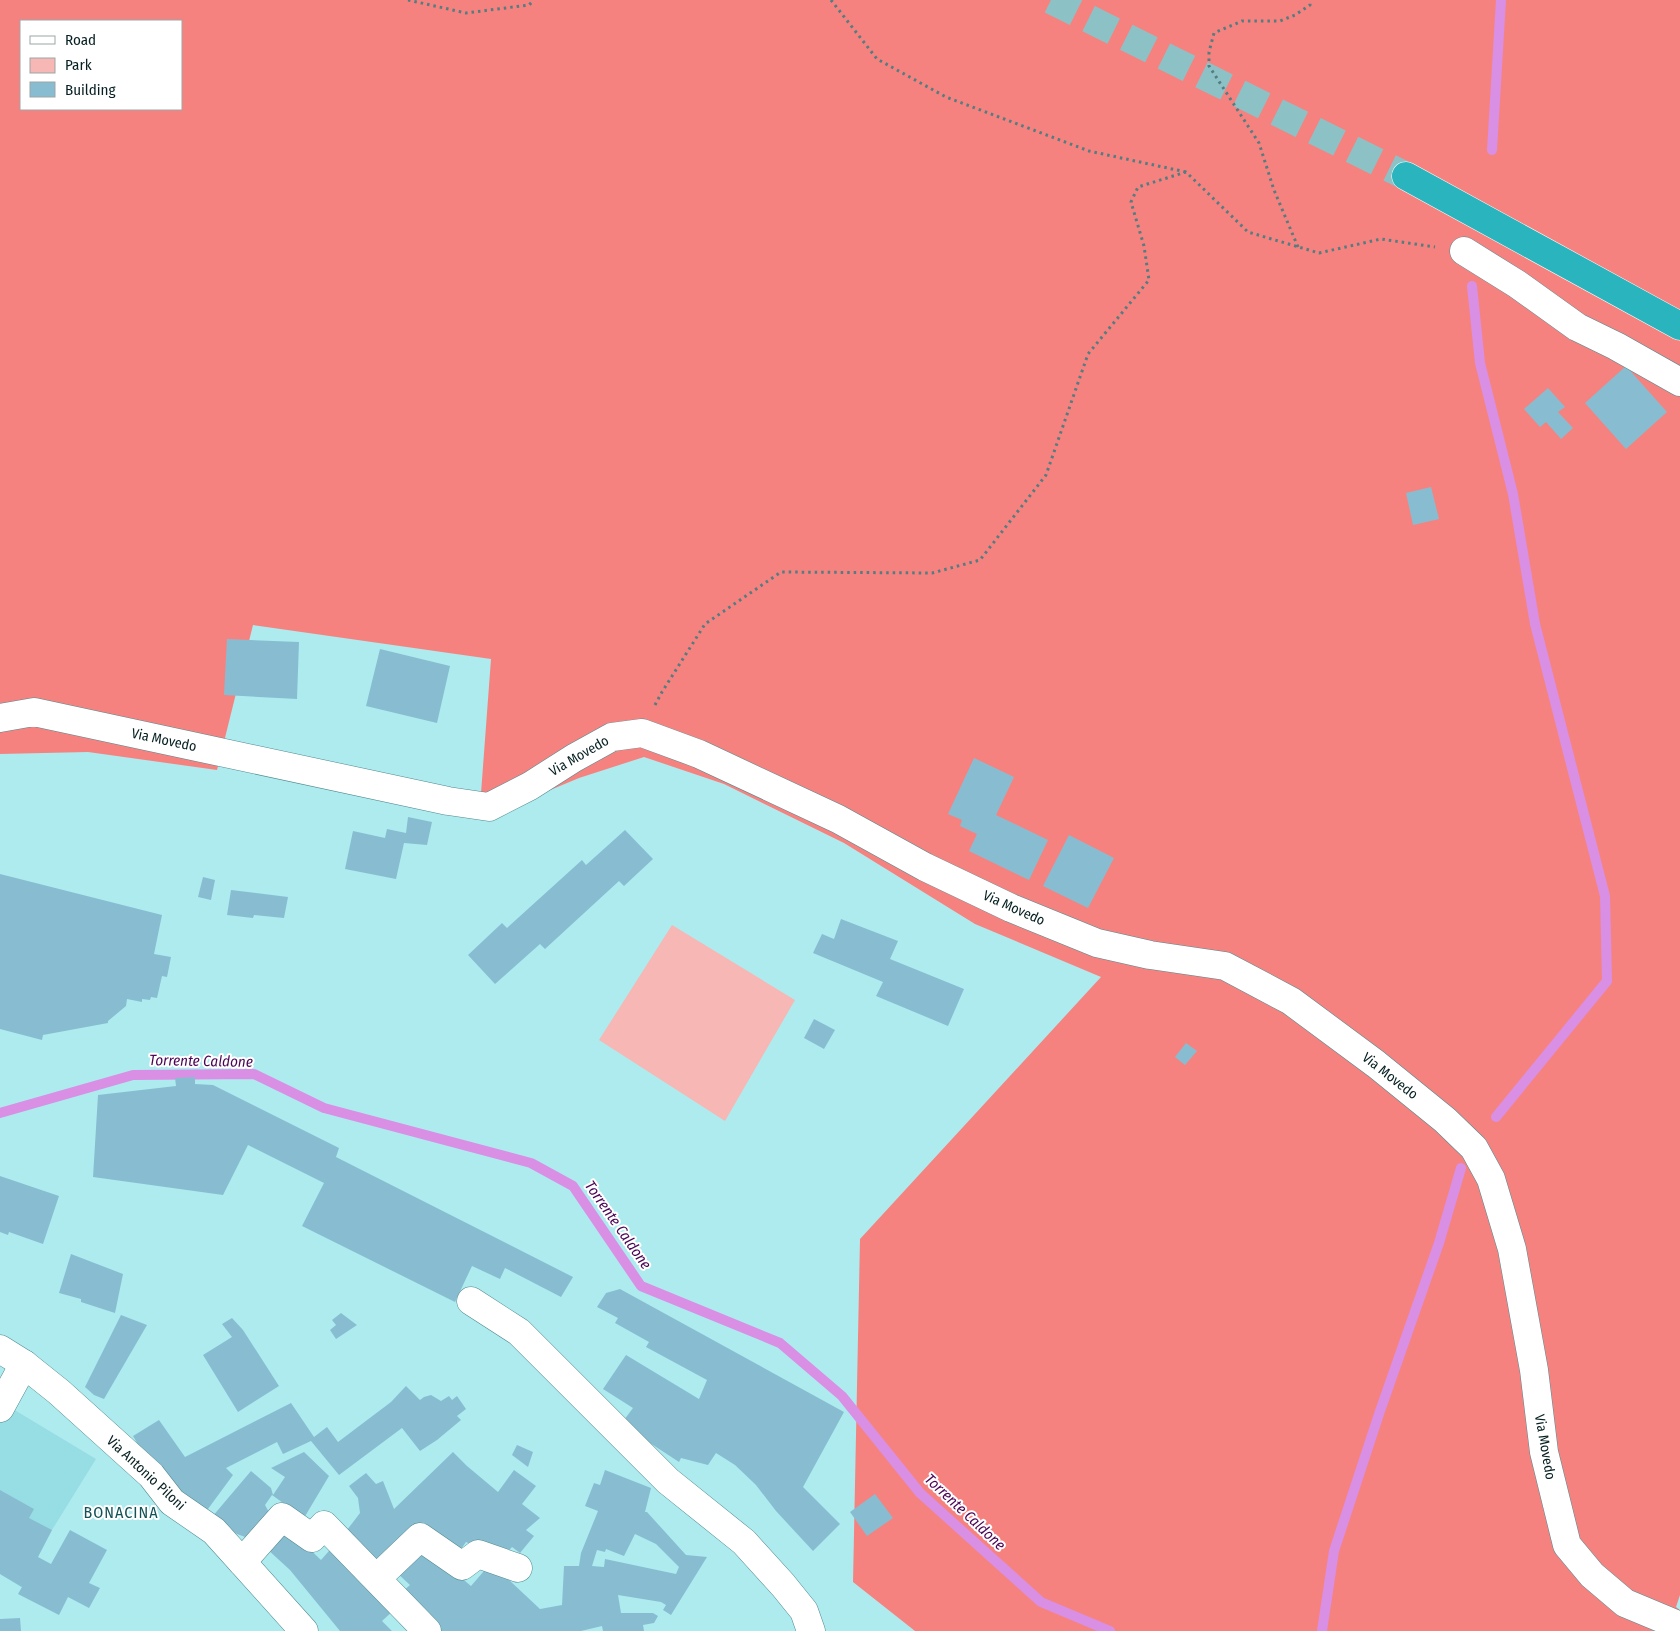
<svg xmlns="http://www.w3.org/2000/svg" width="1680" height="1631" font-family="'Fira Sans Condensed',sans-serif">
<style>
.built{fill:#97dee4}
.green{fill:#f7b7b4}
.forest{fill:#f68280;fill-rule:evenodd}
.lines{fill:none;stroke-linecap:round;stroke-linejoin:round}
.stream{stroke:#d98fe4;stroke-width:10}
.building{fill:#88bdd1;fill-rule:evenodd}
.highway-tunnel{stroke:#8cc2c6;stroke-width:28;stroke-dasharray:28 14;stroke-linecap:butt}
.minor-casing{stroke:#508a8f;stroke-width:29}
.highway-casing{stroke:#fff;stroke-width:29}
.path{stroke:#537d80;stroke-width:3;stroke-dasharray:2.5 4;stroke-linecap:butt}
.minor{stroke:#fff;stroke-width:28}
.highway{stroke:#29b4be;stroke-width:28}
.labels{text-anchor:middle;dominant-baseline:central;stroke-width:4;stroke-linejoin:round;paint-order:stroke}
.street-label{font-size:14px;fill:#061f21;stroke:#fff}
.water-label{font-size:15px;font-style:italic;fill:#4b0455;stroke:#fff}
.quarter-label{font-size:16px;letter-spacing:1px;fill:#125257;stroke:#fff}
</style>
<rect width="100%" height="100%" fill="#aeebef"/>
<polygon class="built" points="8,1406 96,1459 52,1530 21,1587 0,1574 0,1422"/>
<polygon class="green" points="672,925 795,1000 725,1121 599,1040"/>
<path class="forest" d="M 0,0 L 1680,0 L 1680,1595 L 1676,1607 L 1680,1610 L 1680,1631 L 915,1631 L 853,1582 L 860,1239 L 1101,977 L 975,924 L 844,843 L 724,784 L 644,757 L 579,778 L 479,820 L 491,659 L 253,625 L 217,770 L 88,752 L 0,754 ZM 21,21 L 181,21 L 181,109 L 21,109 Z"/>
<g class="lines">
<g class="stream">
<polyline points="1492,150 1501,0"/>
<polyline points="1472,286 1480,363 1513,494 1535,624 1605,896 1607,981 1496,1117"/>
<polyline points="0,1113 133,1075 254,1074 324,1108 531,1163 573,1186 641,1286 780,1343 842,1396 920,1493 1041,1602 1110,1631"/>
<polyline points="1322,1631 1334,1551 1379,1414 1439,1243 1461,1168"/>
</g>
</g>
<g class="building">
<polygon points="1626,366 1667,412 1626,449 1585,403"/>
<polygon points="1548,388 1565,407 1558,412 1573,428 1561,439 1546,422 1540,427 1524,409"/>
<polygon points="1431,487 1439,519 1413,525 1406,493"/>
<polygon points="227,639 299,642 297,699 224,695"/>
<polygon points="380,649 450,666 437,723 366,706"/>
<polygon points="974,758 1014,777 996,815 1048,840 1029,880 969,851 977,834 960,826 962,820 948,814"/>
<polygon points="408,817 432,822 427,845 404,843 396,879 345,869 353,831 385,838 387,829 406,833"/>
<polygon points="625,830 653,859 624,886 619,881 545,949 540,944 495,984 468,955 502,923 507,928 582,860 586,865"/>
<polygon points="1069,835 1114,858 1088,908 1043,886"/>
<polygon points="0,874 162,915 154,954 171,957 167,977 162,976 157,998 151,997 150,1000 142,999 142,1002 127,999 126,1006 108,1021 108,1023 43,1035 42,1040 0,1029"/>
<polygon points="203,877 215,880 211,900 198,897"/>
<polygon points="231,890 288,897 284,918 254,915 253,918 227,915"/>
<polygon points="841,919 898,941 890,959 964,989 948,1026 876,996 883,982 813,953 822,934 834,939"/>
<polygon points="814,1019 835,1030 824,1049 804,1038"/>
<polygon points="1186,1043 1197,1051 1185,1065 1175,1057"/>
<polygon points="195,1077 195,1084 213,1085 339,1148 336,1157 573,1277 561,1297 505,1268 500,1279 472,1266 455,1302 302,1226 324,1183 248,1145 223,1195 93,1177 98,1095 176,1086 175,1078"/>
<polygon points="0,1176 59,1196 43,1244 9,1232 8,1235 0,1232"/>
<polygon points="71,1254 123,1274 115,1313 81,1302 81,1299 59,1293"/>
<polygon points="620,1289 844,1412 803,1487 840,1524 813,1551 776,1511 756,1485 735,1465 716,1453 708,1465 681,1458 679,1462 621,1424 633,1408 603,1389 626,1355 699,1399 707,1380 646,1347 649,1342 615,1323 618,1318 597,1307 606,1293"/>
<polygon points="341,1313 357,1325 336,1339 330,1330 336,1325 332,1320"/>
<polygon points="121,1315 147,1325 104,1399 94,1395 85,1387"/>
<polygon points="232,1318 243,1330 279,1386 238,1412 203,1355 232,1337 222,1324"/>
<polygon points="406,1386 420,1400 424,1397 431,1395 441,1401 449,1396 452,1400 457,1396 466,1409 457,1416 461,1420 437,1440 420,1451 402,1428 339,1475 311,1441 283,1454 277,1442 226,1468 233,1475 205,1513 150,1465 133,1436 159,1420 185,1457 291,1403 314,1437 327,1427 338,1442 391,1402"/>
<polygon points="517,1445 533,1452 528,1467 512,1455"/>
<polygon points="304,1452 329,1476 304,1518 272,1495 265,1505 276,1525 298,1538 321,1560 344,1534 360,1513 358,1498 349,1486 366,1473 376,1484 383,1481 394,1509 453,1452 467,1466 498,1492 514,1470 536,1486 522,1504 540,1518 526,1530 534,1536 520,1553 512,1547 503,1557 466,1542 461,1549 434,1537 384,1560 395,1609 382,1621 392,1631 340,1631 290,1570 266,1548 259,1542 237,1534 212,1517 251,1471 271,1488 273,1495 285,1477 271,1468"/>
<path d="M 605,1470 L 651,1488 L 645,1512 L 647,1512 L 686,1555 L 707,1557 L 671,1615 L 663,1610 L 666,1605 L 661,1602 L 618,1595 L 621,1613 L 653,1613 L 658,1616 L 654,1623 L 643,1625 L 644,1631 L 603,1631 L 602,1626 L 581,1631 L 440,1631 L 401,1593 L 410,1585 L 396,1572 L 421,1544 L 471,1586 L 490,1564 L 507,1578 L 540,1609 L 562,1605 L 564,1566 L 579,1566 L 581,1553 L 598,1511 L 585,1506 L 594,1483 L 600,1485 ZM 635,1534 L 656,1544 L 679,1567 L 676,1574 L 605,1559 L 604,1567 L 592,1566 L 597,1550 L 605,1552 L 606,1549 L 624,1556 Z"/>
<polygon points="0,1490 34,1509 29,1518 52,1530 38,1557 51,1564 70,1530 107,1550 89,1583 100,1588 89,1608 68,1597 59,1615 18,1594 22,1587 0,1574"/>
<polygon points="875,1494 893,1518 867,1536 850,1512"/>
<polygon points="20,1618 21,1631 0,1631 0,1619"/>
</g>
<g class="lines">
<polyline class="highway-tunnel" points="1051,0 1406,176"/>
<defs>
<g id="minor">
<polyline points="1464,251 1517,284 1577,327 1616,346 1680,382"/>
<polyline points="0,718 34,712 448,801 489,807 530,786 574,758 612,737 642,733 699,754 838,819 925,867 1011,908 1097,943 1150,955 1225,966 1291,1001 1376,1064 1445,1120 1474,1148 1491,1179 1512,1249 1534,1370 1544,1452 1567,1545 1592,1575 1625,1603 1680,1626"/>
<polyline points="471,1301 519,1332 668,1481 744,1542 783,1585 804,1611 811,1631"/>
<polyline points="0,1349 24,1364 59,1392 151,1475 172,1502 214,1531 304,1631"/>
<polyline points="0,1408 24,1364"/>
<polyline points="242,1562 282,1517 312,1538 324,1525 427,1631"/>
<polyline points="377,1578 420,1537 462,1566 478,1554 518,1568"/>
</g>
<polyline id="highway" points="1406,176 1680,326"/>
</defs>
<use href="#minor" class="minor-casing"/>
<use href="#highway" class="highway-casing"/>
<g class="path">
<polyline points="408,0 466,13 529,5 534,0"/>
<polyline points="831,0 877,59 946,97 1089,151 1186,172"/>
<polyline points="1298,247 1274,190 1259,143 1209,66 1209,52 1214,33 1242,21 1280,21 1295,15 1310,5 1310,0"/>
<polyline points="655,705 662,692 705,624 781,572 932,573 980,560 1046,475 1088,354 1149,280 1144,246 1131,202 1138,187 1186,172 1248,232 1319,253 1381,239 1435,247"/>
</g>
<use href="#minor" class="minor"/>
<use href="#highway" class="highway"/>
</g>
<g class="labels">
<g class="street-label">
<text transform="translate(164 740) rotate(12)">Via Movedo</text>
<text transform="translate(579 756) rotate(-30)">Via Movedo</text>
<text transform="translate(1014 908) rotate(24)">Via Movedo</text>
<text transform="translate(1390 1076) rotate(38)">Via Movedo</text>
<text transform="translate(1545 1447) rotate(80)">Via Movedo</text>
<text transform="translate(146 1473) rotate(43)">Via Antonio Piloni</text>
</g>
<g class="water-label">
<text transform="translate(201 1061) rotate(1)">Torrente Caldone</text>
<text transform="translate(618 1225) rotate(55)">Torrente Caldone</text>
<text transform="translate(965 1512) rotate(43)">Torrente Caldone</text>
</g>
<g class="quarter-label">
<text x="121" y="1512">BONACINA</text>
</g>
</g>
<rect x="20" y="20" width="162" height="90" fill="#ffffff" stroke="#9ba5a6"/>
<rect x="30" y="36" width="25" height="8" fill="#ffffff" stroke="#9ba5a6"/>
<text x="65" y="45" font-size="15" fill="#061f21">Road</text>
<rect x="30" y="58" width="25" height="15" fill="#f7b7b4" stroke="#9ba5a6"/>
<text x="65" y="70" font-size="15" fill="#061f21">Park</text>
<rect x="30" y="82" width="25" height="15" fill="#88bdd1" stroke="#9ba5a6"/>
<text x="65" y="95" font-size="15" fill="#061f21">Building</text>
</svg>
